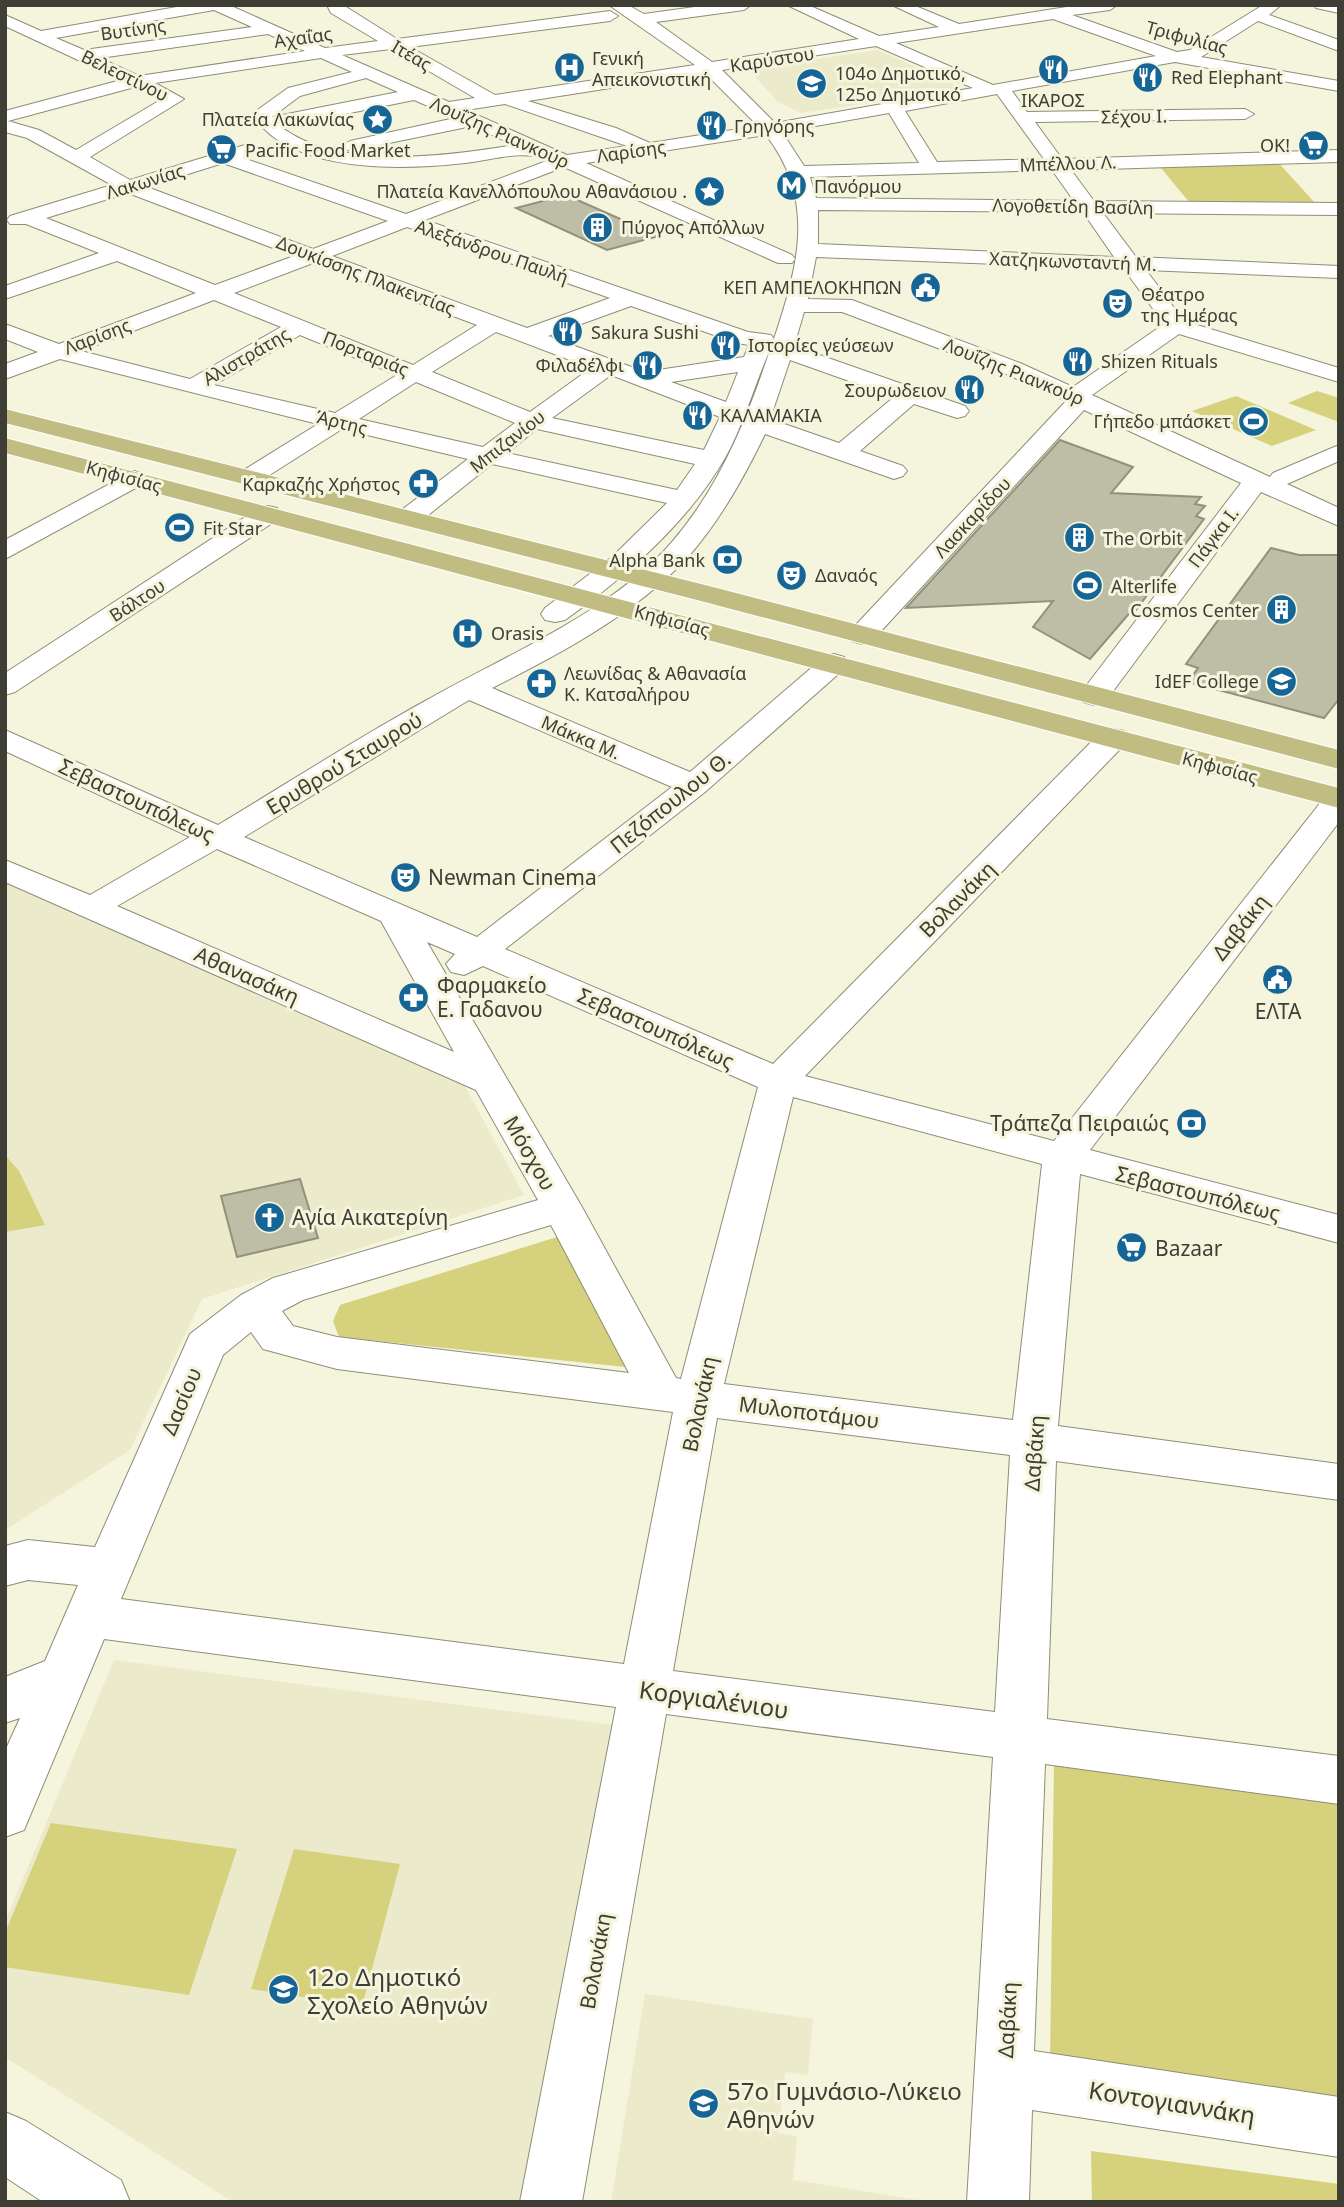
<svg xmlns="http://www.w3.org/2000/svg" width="1344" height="2207" font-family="'Noto Sans',sans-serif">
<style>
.built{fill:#ebeaca}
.green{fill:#d5d17c}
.building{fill:#bebea7;stroke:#92927c;stroke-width:2}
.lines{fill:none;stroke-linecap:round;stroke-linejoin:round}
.minor-casing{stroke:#8e8d77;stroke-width:2}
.major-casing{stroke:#fff;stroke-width:2}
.minor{fill:#fff;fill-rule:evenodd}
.major{fill:#c1bd82;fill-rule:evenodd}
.labels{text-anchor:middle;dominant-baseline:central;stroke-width:6;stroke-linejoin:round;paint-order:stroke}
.far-street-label{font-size:18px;fill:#3e3e34;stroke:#f5f4dc}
.far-poi-label{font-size:18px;fill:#3e3e34;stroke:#f5f4dc;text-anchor:start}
.street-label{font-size:21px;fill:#3e3e34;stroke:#f5f4dc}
.poi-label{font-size:21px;fill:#3e3e34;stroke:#f5f4dc;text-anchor:start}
.near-street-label{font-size:24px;fill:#3e3e34;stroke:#f5f4dc}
.near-poi-label{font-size:24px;fill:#3e3e34;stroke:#f5f4dc;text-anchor:start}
</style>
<rect width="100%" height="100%" fill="#f5f4dc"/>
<g class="built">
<polygon points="878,50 964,89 801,113 778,102 749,70 788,67 791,63"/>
<polygon points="5,882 461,1079 524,1195 202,1299 130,1450 5,1530"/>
<polygon points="114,1660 614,1725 523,2202 233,2202 5,2057 5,1922"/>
<polygon points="645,1994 813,2019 808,2075 785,2072 778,2133 797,2136 793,2180 931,2202 611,2202"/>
</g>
<g class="green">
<polygon points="1275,159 1315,203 1189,202 1157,163"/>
<polygon points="1317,391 1339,398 1339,422 1288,403"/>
<polygon points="1236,396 1316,430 1272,446 1192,411"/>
<polygon points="5,1155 19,1171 45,1225 5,1232"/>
<polygon points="557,1237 626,1367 339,1337 333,1321 340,1305"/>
<polygon points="1054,1763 1339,1798 1339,2103 1050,2064"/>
<polygon points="51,1823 237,1849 189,1995 5,1967 5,1933"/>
<polygon points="294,1849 400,1864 362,2006 251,1989"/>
<polygon points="1091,2151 1339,2184 1339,2202 1092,2202"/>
</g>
<g class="building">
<polygon points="566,195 659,236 607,250 516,208"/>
<polygon points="1060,440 1133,467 1111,493 1201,497 1195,504 1205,506 1196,516 1204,519 1136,610 1133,609 1090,659 1033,627 1053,601 906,608"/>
<polygon points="1271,548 1299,555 1339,555 1339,699 1324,718 1188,682 1198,668 1186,664"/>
<polygon points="300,1179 318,1238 237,1257 221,1196"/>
</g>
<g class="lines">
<defs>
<g id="minor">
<path d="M 188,5 L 229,5 L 325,48 L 378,41 L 331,13 L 327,5 L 343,5 L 397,39 L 610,11 L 618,16 L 610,21 L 410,47 L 495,95 L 695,65 L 609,5 L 628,5 L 644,14 L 709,5 L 751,5 L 744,10 L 656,22 L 712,62 L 859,39 L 787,5 L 808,5 L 879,36 L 939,27 L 892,5 L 913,5 L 959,24 L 1079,5 L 1117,5 L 1110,10 L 1072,15 L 1177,52 L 1190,50 L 1263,5 L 1281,5 L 1269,15 L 1339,40 L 1339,51 L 1258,21 L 1201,57 L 1339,81 L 1339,91 L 1175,62 L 1012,91 L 1027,112 L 1245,109 L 1254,114 L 1245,119 L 1035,122 L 1062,159 L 1339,150 L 1339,162 L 1071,170 L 1094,201 L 1339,203 L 1339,215 L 1103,213 L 1136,257 L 1339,266 L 1339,278 L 1146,270 L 1184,321 L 1339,368 L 1339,382 L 1179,334 L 1092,395 L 1270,477 L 1273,473 L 1339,445 L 1339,461 L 1287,484 L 1339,508 L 1339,526 L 1261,492 L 1105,702 L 1094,705 L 1083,702 L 1079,696 L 1083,690 L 1241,483 L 1084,410 L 872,641 L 862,644 L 852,641 L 848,635 L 852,629 L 1066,401 L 1004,373 L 842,312 L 804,312 L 794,346 L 965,406 L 969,411 L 965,416 L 957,418 L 914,404 L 860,451 L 903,466 L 907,471 L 903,476 L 894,479 L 765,434 C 745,476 719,522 688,557 C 635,614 560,654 492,688 L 690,772 L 824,657 L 834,654 L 844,657 L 849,663 L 844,669 L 705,792 L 505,949 L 773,1064 L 1102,731 L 1113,729 L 1124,731 L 1128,738 L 1124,745 L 805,1076 L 1054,1141 L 1328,793 L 1339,790 L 1339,822 L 1090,1150 L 1339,1215 L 1339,1243 L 1080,1174 L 1058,1426 L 1339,1464 L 1339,1500 L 1056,1461 L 1047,1719 L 1339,1756 L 1339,1804 L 1045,1764 L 1034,2051 L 1339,2097 L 1339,2157 L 1032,2110 L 1029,2202 L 967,2202 L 993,1757 L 666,1714 L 582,2202 L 520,2202 L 616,1707 L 104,1639 L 24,1830 L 5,1837 L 5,1751 L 20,1718 L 5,1723 L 5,1677 L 45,1661 L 78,1585 L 28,1580 L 5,1586 L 5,1546 L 28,1540 L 95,1547 L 190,1334 L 241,1295 L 273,1278 L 538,1200 L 476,1090 L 5,882 L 5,860 L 90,895 L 190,837 L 5,751 L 5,730 L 218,825 C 288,783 356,739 427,700 C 506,655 612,612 672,542 C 720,486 747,419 770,350 C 754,385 744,424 725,458 C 686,525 627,575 565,620 L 555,622 L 545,620 L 541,614 L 545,608 L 612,557 L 667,503 L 492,464 L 417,524 L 399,524 L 395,518 L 399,512 L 468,459 L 342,429 L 257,483 L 239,483 L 235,478 L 239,473 L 318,424 L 60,359 L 5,379 L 5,364 L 38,352 L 5,339 L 5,324 L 59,344 L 196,293 L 117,261 L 5,299 L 5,286 L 99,253 L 26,224 L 10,224 L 7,220 L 10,216 L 112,185 L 27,138 L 5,132 L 5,111 L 121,80 L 5,26 L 5,15 L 41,31 ZM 214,10 L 252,27 L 84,50 L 56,38 ZM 1053,19 L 1156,56 L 993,85 L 896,43 ZM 268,34 L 305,51 L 139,76 L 100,58 ZM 876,46 L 973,88 L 775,123 L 722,70 ZM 391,49 L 475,98 L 449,102 L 342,55 ZM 321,58 L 352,72 L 288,88 L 256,111 L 254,117 C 293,174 404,170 465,163 C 493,160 522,149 549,160 L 406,214 L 243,158 L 257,150 L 248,144 L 130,180 L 90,157 L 184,99 L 155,83 ZM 705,73 L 758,126 L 650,143 L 616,128 L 528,101 ZM 366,78 L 398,92 L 272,117 L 300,96 ZM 135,87 L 162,99 L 76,150 L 39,130 L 8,121 ZM 997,94 L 1044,159 L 937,162 L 905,111 ZM 414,100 L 455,118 L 350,141 L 341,146 L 350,151 L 472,126 L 514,145 C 446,156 340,171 281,127 ZM 505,104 L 627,146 L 567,155 L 466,110 ZM 889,113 L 919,163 L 804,166 L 782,132 ZM 766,135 C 817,201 798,266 774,339 L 771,335 L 748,332 L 425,220 L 564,167 L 778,263 L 792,263 L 795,259 L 792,255 L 586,163 ZM 223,163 L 388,221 L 313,249 L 147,187 ZM 1052,170 L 1074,201 L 816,198 L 810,177 ZM 128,193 L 294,256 L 215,285 L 46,218 ZM 818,210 L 1083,212 L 1114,257 L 818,244 ZM 407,227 L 610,298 L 527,328 L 332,256 ZM 816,257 L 1124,269 L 1164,324 L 1073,387 L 1020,363 L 852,300 L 808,299 ZM 313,263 L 477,325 L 413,365 L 234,293 ZM 214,300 L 281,327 L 190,379 L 81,351 ZM 631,306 L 737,343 L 749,345 L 744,357 L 645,372 L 548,336 ZM 496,332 L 591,368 L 530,412 L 432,372 ZM 300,335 L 397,375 L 335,413 L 214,385 ZM 790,360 L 894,397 L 839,443 L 770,419 ZM 738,372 L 726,402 L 671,382 ZM 611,375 L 720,417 L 704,450 L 552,418 ZM 416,382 L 515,423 L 483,447 L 359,419 ZM 537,429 L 695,464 L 677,490 L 507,453 ZM 469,700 L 672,787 L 477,937 L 244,837 ZM 217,849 L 381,921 L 454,1052 L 117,906 ZM 427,942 L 455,954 L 446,964 L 451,972 L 464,975 L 483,966 L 758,1087 L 681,1379 L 676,1378 L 582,1207 ZM 793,1097 L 1042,1164 L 1013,1420 L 724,1384 ZM 551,1225 L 629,1373 L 337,1337 L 293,1326 L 282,1311 L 303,1300 ZM 251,1332 L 263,1349 L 337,1369 L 673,1412 L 624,1664 L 121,1599 L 223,1355 ZM 717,1418 L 1010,1455 L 995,1712 L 673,1671 Z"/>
<polygon points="1314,5 1339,5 1339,13 1316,8"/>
<polygon points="134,471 143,474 147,479 143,484 5,559 5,540"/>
<polygon points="268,506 277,508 281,514 277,520 15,692 5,695 5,673 259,508"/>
<polygon points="5,2112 26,2121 121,2180 130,2202 43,2202 5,2177"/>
</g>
<g id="major">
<polygon points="5,409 717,588 1339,750 1339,769 697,600 5,423"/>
<polygon points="5,438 1339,788 1339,808 5,453"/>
</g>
</defs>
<use href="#minor" class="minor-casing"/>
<use href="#major" class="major-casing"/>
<use href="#minor" class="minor"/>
<use href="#major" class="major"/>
</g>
<defs>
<symbol id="hospital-disc" viewBox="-11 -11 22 22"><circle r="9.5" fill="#156597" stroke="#f5f4dc"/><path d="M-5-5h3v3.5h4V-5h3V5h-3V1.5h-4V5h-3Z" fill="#fff"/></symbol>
<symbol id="restaurant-disc" viewBox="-11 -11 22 22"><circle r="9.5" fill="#156597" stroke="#f5f4dc"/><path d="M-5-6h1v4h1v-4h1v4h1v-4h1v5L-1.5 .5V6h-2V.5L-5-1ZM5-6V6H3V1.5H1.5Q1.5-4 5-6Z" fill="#fff"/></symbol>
<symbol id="school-disc" viewBox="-11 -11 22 22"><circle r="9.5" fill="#156597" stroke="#f5f4dc"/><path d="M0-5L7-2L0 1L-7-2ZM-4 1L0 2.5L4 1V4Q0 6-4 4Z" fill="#fff"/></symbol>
<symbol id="sight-disc" viewBox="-11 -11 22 22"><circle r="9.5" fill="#156597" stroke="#f5f4dc"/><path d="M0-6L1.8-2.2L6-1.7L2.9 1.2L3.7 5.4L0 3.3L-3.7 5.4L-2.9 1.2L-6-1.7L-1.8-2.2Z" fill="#fff"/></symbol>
<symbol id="supermarket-disc" viewBox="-11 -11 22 22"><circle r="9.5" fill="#156597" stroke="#f5f4dc"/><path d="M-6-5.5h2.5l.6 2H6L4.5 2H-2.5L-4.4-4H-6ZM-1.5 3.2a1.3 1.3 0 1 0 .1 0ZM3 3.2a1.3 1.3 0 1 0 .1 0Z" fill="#fff"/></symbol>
<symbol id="metro-disc" viewBox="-11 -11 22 22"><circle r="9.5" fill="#156597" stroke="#f5f4dc"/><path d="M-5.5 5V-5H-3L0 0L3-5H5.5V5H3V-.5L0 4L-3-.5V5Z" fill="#fff"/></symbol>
<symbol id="building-disc" viewBox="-11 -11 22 22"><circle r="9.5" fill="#156597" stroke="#f5f4dc"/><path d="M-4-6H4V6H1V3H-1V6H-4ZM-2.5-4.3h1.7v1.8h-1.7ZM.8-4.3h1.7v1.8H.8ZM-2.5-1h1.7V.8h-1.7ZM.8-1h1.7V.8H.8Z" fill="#fff"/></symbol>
<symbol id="civic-disc" viewBox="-11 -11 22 22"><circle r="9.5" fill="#156597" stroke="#f5f4dc"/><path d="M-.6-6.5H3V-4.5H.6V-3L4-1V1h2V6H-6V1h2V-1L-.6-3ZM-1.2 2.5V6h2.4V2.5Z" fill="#fff"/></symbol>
<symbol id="theatre-disc" viewBox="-11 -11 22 22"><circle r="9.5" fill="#156597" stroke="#f5f4dc"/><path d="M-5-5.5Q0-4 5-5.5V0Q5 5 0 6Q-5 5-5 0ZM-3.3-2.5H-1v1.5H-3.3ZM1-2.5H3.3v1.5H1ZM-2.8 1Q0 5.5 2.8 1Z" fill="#fff"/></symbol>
<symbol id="stadium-disc" viewBox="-11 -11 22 22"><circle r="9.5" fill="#156597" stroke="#f5f4dc"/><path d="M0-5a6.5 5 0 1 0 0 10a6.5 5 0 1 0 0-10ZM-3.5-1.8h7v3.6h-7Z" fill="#fff"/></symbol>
<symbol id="pharmacy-disc" viewBox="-11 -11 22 22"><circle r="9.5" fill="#156597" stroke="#f5f4dc"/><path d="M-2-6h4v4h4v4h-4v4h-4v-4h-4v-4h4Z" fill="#fff"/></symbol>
<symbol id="bank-disc" viewBox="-11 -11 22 22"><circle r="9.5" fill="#156597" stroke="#f5f4dc"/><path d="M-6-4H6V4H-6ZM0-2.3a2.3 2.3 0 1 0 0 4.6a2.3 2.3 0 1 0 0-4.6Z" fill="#fff"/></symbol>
<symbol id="university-disc" viewBox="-11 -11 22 22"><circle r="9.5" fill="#156597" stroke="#f5f4dc"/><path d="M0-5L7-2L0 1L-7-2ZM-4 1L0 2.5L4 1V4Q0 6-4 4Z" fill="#fff"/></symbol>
<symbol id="church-disc" viewBox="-11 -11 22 22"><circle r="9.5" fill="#156597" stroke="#f5f4dc"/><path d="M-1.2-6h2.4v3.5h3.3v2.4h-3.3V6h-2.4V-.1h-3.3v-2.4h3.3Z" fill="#fff"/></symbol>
</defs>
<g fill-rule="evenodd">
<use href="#hospital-disc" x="552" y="50" width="35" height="35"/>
<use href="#restaurant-disc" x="1036" y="52" width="35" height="35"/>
<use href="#restaurant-disc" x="1130" y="60" width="35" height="35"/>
<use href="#school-disc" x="794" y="66" width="35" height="35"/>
<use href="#sight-disc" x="360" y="102" width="35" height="35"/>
<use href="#restaurant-disc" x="694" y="108" width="35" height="35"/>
<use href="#supermarket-disc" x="1296" y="128" width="35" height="35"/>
<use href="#supermarket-disc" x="204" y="132" width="35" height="35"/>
<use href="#metro-disc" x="774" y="168" width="35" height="35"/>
<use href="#sight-disc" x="692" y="174" width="35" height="35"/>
<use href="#building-disc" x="580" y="210" width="35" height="35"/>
<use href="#civic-disc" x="908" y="270" width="35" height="35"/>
<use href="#theatre-disc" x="1100" y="286" width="35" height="35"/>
<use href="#restaurant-disc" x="550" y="314" width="35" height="35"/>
<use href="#restaurant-disc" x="708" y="328" width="35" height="35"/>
<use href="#restaurant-disc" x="1060" y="344" width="35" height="35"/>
<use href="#restaurant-disc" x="630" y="348" width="35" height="35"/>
<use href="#restaurant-disc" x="952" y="372" width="35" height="35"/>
<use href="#restaurant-disc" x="680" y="398" width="35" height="35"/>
<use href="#stadium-disc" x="1236" y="404" width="35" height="35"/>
<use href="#pharmacy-disc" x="406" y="466" width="35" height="35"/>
<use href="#stadium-disc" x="162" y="510" width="35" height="35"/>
<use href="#building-disc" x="1062" y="520" width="35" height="35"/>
<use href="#bank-disc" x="710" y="542" width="35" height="35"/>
<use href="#theatre-disc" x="774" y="558" width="35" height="35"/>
<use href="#stadium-disc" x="1070" y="568" width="35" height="35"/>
<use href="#building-disc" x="1264" y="592" width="35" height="35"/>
<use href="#hospital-disc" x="450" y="616" width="35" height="35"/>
<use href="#university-disc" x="1264" y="664" width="35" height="35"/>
<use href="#pharmacy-disc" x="524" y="666" width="35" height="35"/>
<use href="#theatre-disc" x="388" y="860" width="35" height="35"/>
<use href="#civic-disc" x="1260" y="962" width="35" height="35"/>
<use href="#pharmacy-disc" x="396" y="980" width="35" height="35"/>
<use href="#bank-disc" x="1174" y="1106" width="35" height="35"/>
<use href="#church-disc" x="252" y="1200" width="35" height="35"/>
<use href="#supermarket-disc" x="1114" y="1230" width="35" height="35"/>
<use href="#school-disc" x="266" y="1972" width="35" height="35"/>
<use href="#school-disc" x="686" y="2086" width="35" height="35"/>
</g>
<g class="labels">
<g class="far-street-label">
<text transform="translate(133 29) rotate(-8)">Βυτίνης</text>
<text transform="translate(303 37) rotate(-8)">Αχαΐας</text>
<text transform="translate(1187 37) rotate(15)">Τριφυλίας</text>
<text transform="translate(412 55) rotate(30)">Ιτέας</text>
<text transform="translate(772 59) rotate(-9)">Καρύστου</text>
<text transform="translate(125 75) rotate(26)">Βελεστίνου</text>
<text transform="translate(1134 116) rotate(-1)">Σέχου Ι.</text>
<text transform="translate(500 132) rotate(24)">Λουΐζης Ριανκούρ</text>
<text transform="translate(631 151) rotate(-8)">Λαρίσης</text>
<text transform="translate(1068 163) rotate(-2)">Μπέλλου Λ.</text>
<text transform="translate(145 181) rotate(-17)">Λακωνίας</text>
<text transform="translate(1073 206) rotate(1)">Λογοθετίδη Βασίλη</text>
<text transform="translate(492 251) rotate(19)">Αλεξάνδρου Παυλή</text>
<text transform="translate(1073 261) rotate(2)">Χατζηκωνσταντή Μ.</text>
<text transform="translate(366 275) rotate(21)">Δουκίσσης Πλακεντίας</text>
<text transform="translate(97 336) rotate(-21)">Λαρίσης</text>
<text transform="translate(366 353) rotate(22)">Πορταριάς</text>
<text transform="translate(246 356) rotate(-30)">Αλιστράτης</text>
<text transform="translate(1014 371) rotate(22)">Λουΐζης Ριανκούρ</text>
<text transform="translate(342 422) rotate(14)">Άρτης</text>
<text transform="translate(507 441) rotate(-38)">Μπιζανίου</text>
<text transform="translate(124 476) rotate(15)">Κηφισίας</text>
<text transform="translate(972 517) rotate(-47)">Λασκαρίδου</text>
<text transform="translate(1213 537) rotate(-53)">Πάγκα Ι.</text>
<text transform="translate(137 600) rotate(-33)">Βάλτου</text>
<text transform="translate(672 620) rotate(15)">Κηφισίας</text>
<text transform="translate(581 737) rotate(23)">Μάκκα Μ.</text>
<text transform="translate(1220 767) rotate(15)">Κηφισίας</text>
</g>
<g class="far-poi-label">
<text x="592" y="58">Γενική<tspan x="592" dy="21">Απεικονιστική</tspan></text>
<text x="835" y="73">104ο Δημοτικό,<tspan x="835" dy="21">125ο Δημοτικό</tspan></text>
<text x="1171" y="77">Red Elephant</text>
<text x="1053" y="100" text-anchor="middle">ΙΚΑΡΟΣ</text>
<text x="354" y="119" text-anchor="end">Πλατεία Λακωνίας</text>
<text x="734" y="126">Γρηγόρης</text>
<text x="1290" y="145" text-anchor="end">OK!</text>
<text x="245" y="150">Pacific Food Market</text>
<text x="814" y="186">Πανόρμου</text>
<text x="687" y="191" text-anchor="end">Πλατεία Κανελλόπουλου Αθανάσιου .</text>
<text x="621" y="227">Πύργος Απόλλων</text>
<text x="902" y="287" text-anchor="end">ΚΕΠ ΑΜΠΕΛΟΚΗΠΩΝ</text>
<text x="1141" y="294">Θέατρο<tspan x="1141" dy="21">της Ημέρας</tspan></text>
<text x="591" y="332">Sakura Sushi</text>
<text x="748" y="345">Ιστορίες γεύσεων</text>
<text x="1101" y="361">Shizen Rituals</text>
<text x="624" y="365" text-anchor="end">Φιλαδέλφι</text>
<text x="946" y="390" text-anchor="end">Σουρωδειον</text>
<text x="720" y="415">ΚΑΛΑΜΑΚΙΑ</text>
<text x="1231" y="421" text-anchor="end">Γήπεδο μπάσκετ</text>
<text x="400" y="484" text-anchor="end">Καρκαζής Χρήστος</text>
<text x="203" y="528">Fit Star</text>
<text x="1103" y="538">The Orbit</text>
<text x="705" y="560" text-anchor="end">Alpha Bank</text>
<text x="815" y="575">Δαναός</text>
<text x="1111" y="586">Alterlife</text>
<text x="1259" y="610" text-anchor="end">Cosmos Center</text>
<text x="491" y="633">Orasis</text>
<text x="564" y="673">Λεωνίδας &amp; Αθανασία<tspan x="564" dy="21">Κ. Κατσαλήρου</tspan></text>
<text x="1259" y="681" text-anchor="end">IdEF College</text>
</g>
<g class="street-label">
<text transform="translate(344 763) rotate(-31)">Ερυθρού Σταυρού</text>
<text transform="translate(137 800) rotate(25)">Σεβαστουπόλεως</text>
<text transform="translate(670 802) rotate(-39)">Πεζόπουλου Θ.</text>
<text transform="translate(957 899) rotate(-45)">Βολανάκη</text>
<text transform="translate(1240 927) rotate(-52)">Δαβάκη</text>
<text transform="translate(247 975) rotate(24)">Αθανασάκη</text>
<text transform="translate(656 1028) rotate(24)">Σεβαστουπόλεως</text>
<text transform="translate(530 1153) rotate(60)">Μόσχου</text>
<text transform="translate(1198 1193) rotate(14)">Σεβαστουπόλεως</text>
<text transform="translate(181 1401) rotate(-67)">Δασίου</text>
<text transform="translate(699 1404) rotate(-78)">Βολανάκη</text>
<text transform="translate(809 1412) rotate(7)">Μυλοποτάμου</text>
<text transform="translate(1034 1453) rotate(-86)">Δαβάκη</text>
<text transform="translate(595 1961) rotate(-80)">Βολανάκη</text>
<text transform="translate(1007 2020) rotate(-87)">Δαβάκη</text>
</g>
<g class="poi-label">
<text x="428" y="877">Newman Cinema</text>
<text x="437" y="985">Φαρμακείο<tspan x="437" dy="24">Ε. Γαδανου</tspan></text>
<text x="1278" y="1011" text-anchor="middle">ΕΛΤΑ</text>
<text x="1169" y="1123" text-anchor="end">Τράπεζα Πειραιώς</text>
<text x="292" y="1217">Αγία Αικατερίνη</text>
<text x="1155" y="1248">Bazaar</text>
</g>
<g class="near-street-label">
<text transform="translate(714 1699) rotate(8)">Κοργιαλένιου</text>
<text transform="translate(1172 2102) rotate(9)">Κοντογιαννάκη</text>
</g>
<g class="near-poi-label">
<text x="307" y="1976">12ο Δημοτικό<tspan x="307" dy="28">Σχολείο Αθηνών</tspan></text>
<text x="727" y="2090">57ο Γυμνάσιο-Λύκειο<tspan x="727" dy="28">Αθηνών</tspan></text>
</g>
</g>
<rect width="1344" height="2207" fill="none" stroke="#3e3e34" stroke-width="14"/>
</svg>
